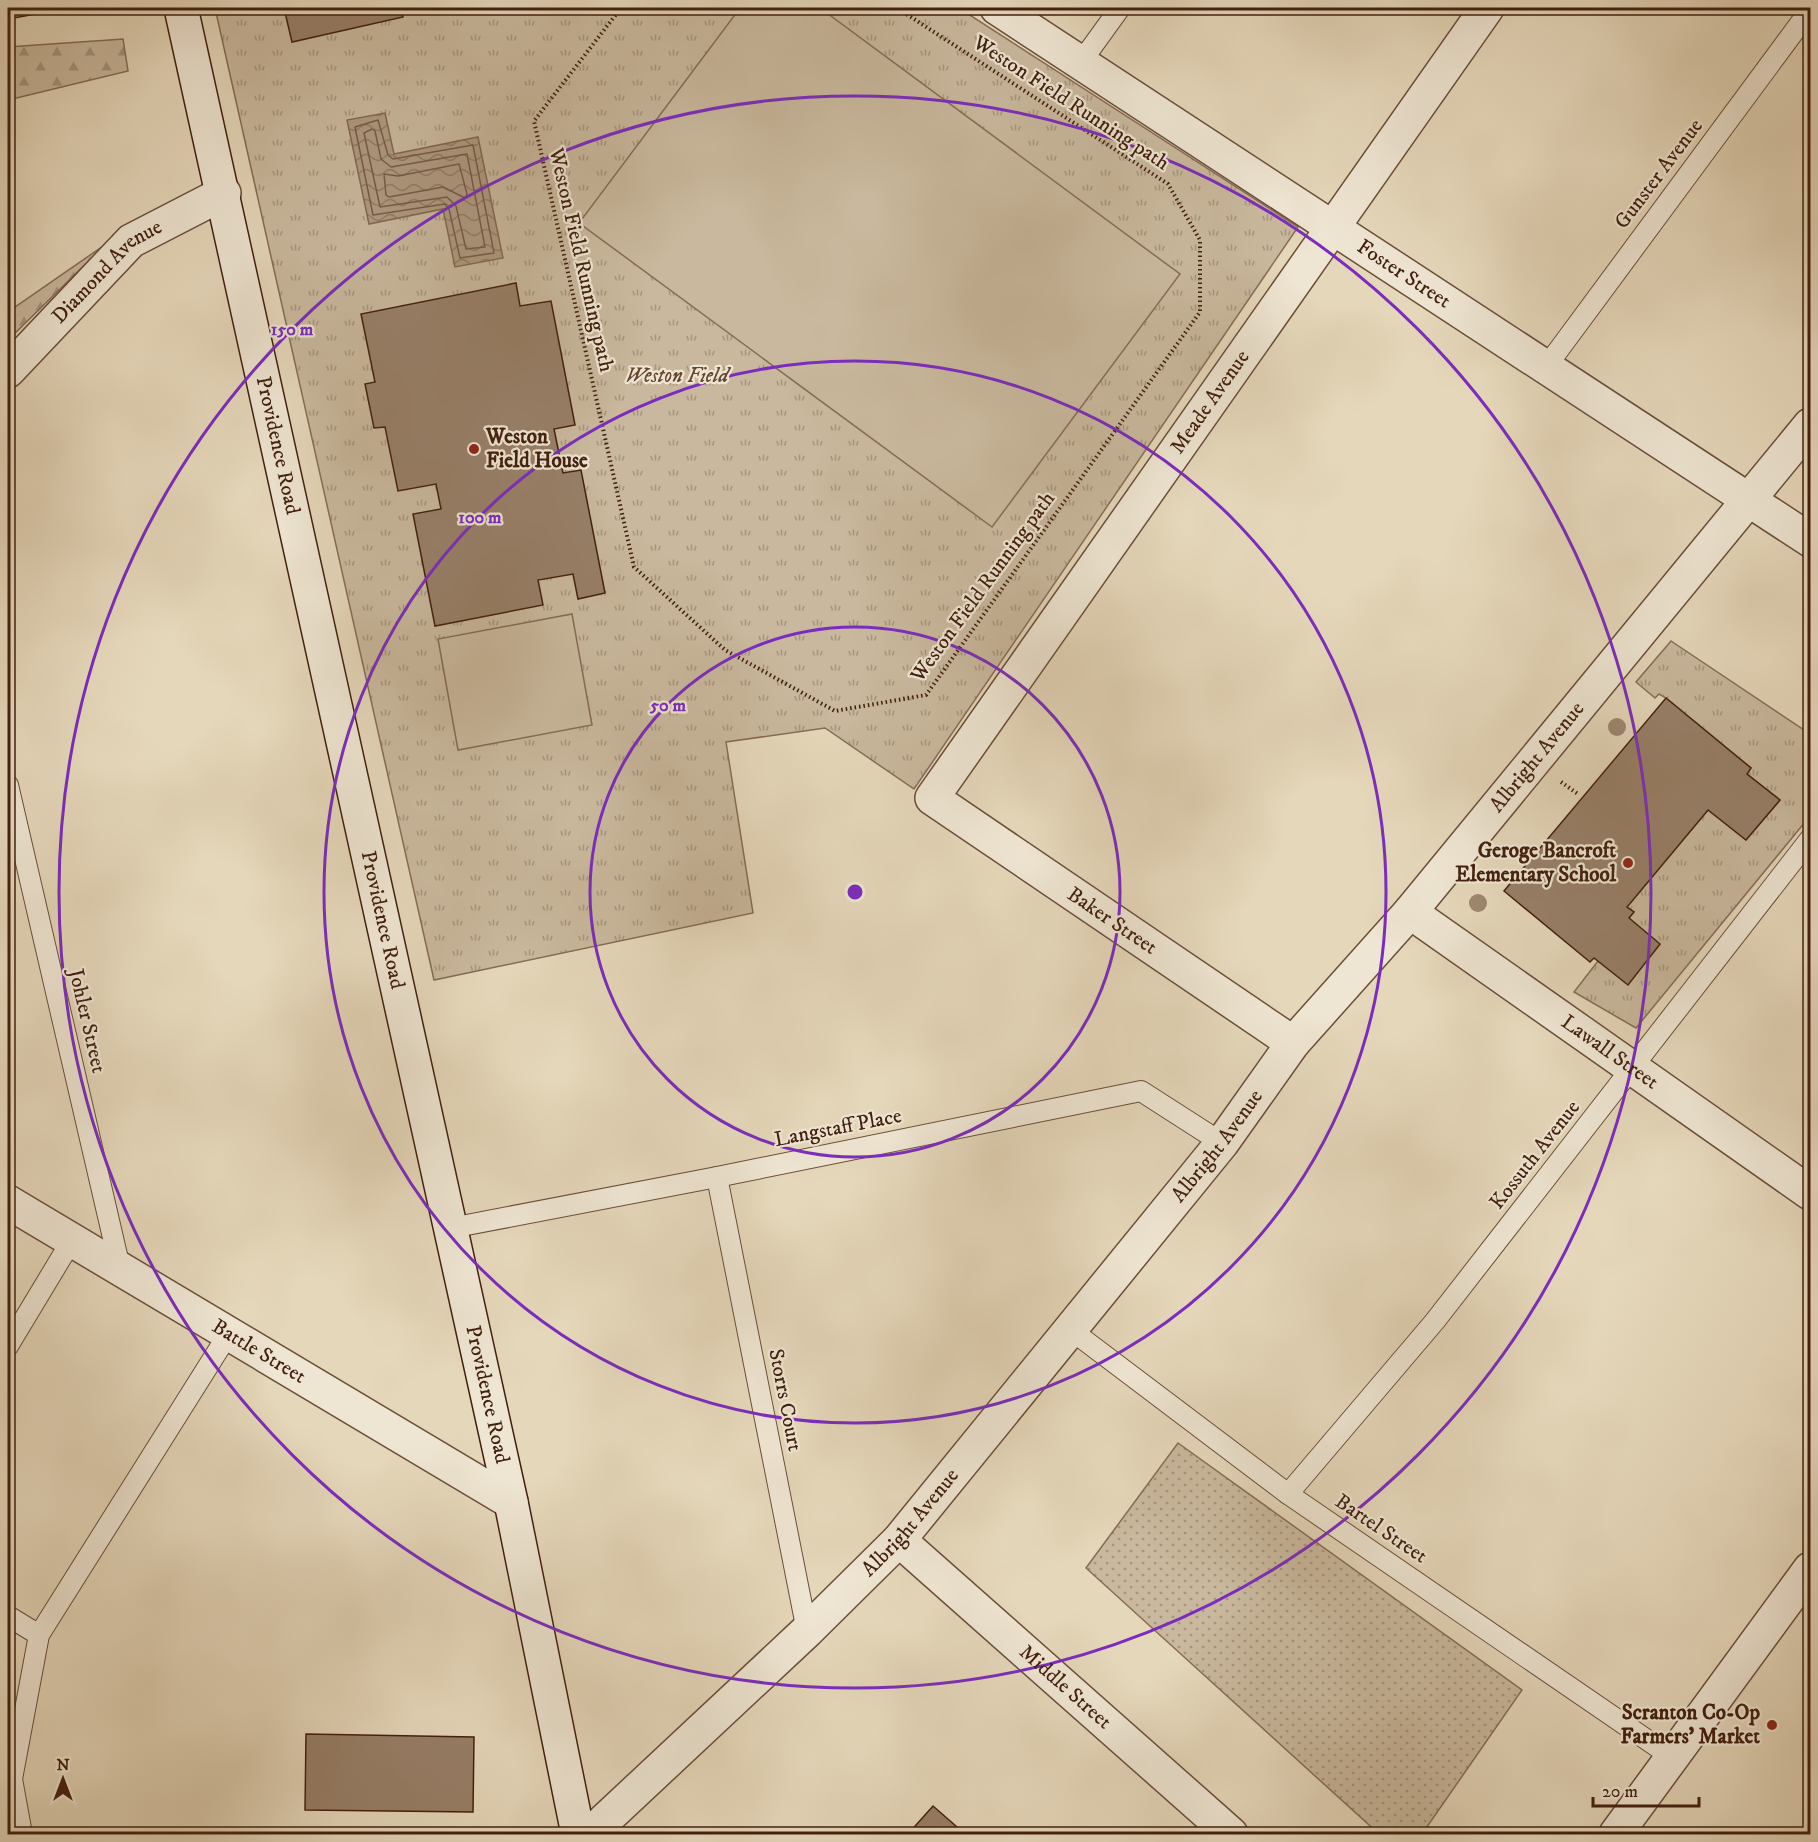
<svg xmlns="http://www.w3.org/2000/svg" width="1818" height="1842" font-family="'IM FELL DW Pica',serif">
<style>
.grass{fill:url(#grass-dots);stroke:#866c56;stroke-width:1.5}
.forest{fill:url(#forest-firs);stroke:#866c56;stroke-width:1.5}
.park{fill:url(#park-tufts);stroke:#866c56;stroke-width:1.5}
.garden{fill:#c9b89d;stroke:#866c56;stroke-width:1.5}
.water{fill:url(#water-waves);stroke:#836953;stroke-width:1.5}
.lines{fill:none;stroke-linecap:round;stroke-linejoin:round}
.shore{stroke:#785c48;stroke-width:1.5}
.building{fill:#977f68;stroke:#42200f;stroke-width:1.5}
.lane-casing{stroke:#6b4e3a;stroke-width:22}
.street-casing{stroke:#6b4e3a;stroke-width:36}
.secondary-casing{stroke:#42200f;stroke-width:36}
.path{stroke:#42200f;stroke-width:4;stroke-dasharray:1.5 3;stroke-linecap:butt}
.lane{stroke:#eee5d2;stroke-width:20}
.street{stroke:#eee5d2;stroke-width:33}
.secondary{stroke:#eee5d2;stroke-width:33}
.tree{fill:#9e876f}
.ring{fill:none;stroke:#7b2cbf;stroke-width:3}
.poi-dot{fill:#8f2418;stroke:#eee5d2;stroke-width:2}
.labels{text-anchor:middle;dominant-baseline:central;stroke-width:4.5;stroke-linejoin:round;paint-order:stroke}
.street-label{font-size:21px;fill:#42200f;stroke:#eee5d2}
.park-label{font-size:21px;font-style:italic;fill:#644632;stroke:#eee5d2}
.poi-label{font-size:21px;font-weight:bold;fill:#42200f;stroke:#eee5d2;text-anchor:end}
.centre{fill:#7b2cbf;stroke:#eee5d2;stroke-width:3}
.ring-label{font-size:18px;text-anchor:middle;font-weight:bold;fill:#7b2cbf;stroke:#eee5d2;stroke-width:4.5;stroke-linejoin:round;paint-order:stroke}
</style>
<defs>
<pattern id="grass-dots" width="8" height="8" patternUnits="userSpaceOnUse" patternTransform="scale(1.5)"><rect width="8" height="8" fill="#c9b89d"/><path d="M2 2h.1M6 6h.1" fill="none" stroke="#a5957e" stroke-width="1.8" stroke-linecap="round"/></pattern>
<pattern id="forest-firs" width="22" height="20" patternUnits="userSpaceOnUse" patternTransform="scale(1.5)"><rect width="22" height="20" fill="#c9b89d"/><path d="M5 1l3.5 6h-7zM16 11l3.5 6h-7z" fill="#a5957e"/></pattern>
<pattern id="park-tufts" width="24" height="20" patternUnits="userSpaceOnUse" patternTransform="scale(1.5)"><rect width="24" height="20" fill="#c9b89d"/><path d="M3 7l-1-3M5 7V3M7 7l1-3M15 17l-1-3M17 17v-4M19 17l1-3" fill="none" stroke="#a5957e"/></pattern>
<pattern id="water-waves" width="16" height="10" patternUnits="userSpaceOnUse" patternTransform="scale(1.5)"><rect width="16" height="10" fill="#ae9980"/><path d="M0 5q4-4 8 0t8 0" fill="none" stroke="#8f7c67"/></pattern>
</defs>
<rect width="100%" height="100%" fill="#e5d7ba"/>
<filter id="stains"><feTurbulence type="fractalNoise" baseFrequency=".00333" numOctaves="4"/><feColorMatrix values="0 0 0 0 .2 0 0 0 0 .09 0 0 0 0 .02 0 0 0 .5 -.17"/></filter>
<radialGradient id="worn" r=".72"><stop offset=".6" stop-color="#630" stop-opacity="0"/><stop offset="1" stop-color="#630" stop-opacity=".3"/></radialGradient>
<polygon class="grass" points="1178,1443 1522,1690 1422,1834 1379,1834 1086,1568"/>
<g class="forest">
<polygon points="123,39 128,71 8,100 8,47"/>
<polygon points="106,244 8,340 8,312"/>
</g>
<g class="park">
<polygon points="215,8 959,8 1298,227 914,789 825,728 726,742 753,913 434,980"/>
<polygon points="1671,641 1810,734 1810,816 1636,1028 1574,992 1598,961 1628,984 1660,944 1629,918 1634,912 1627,907 1708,810 1746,840 1780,800 1747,774 1751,768 1666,698 1659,694 1655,698 1636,682"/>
</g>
<g class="garden">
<polygon points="740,8 820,8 1180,274 992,527 579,223"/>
<polygon points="572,614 592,725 458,750 438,639"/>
</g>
<polygon class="water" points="385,113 394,154 478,137 503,258 455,267 443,209 369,224 347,120"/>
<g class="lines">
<g class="shore">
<polygon points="378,120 388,155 393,159 473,145 494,253 460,258 449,209 445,204 373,215 355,127"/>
<polygon points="372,129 375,131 381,159 391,167 467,154 485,247 466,249 456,206 447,197 380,207 364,133"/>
<polygon points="459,164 467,194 465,198 443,187 389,197 386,195 384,174 398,176"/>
</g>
</g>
<g class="building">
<polygon points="8,8 68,8 8,19"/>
<polygon points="284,8 401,8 403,17 292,42"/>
<polygon points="516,283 520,306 551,301 575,425 554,429 563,473 581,470 605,593 578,599 573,574 538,580 543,605 435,626 413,514 441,509 436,484 398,491 385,427 374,428 365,384 375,382 361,314"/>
<polygon points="1666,698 1751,768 1747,774 1780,800 1746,840 1708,810 1627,907 1634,912 1629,918 1660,944 1628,985 1594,958 1590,962 1504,891"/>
<polygon points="306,1734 474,1737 473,1812 305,1810"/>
<polygon points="933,1806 965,1834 908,1834"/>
</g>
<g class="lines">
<defs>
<g id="lane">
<polyline points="1081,62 1120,8"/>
<polyline points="1546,367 1810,10"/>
<polyline points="8,785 120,1268"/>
<polyline points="717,1177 807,1631"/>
<polyline points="451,1228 717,1177 1141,1091 1222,1143"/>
<polyline points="1071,1330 1288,1494 1672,1757"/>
<polyline points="8,1346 72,1240"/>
<polyline points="1288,1494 1435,1321 1810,839"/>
<polyline points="8,1616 39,1635"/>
<polyline points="22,1834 12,1779 39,1635 229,1333"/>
</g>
<g id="street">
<path id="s1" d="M 997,8 L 1810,540"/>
<path id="s2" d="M 8,371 L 131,241 L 224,193"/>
<path id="s3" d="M 1410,912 L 1810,1193"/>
<path id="s4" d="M 1293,1043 L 932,798 L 1487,8"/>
<path id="s5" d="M 8,1202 L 511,1502"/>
<path id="s6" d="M 899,1540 L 1231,1834"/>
<path id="s7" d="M 590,1834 L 807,1631 L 899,1540 L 1222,1143 L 1293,1043 L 1410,912 L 1810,425"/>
<polyline points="1616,1834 1810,1569"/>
</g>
<g id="secondary">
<path id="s8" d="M 181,8 L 511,1502 L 578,1834"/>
</g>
</defs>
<use href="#lane" class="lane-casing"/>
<use href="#street" class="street-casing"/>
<use href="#secondary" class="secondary-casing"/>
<g class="path">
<polyline points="621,8 534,121 634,567 725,650 835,711 926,695 1200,312 1200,240 1168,184 897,8"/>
<polyline points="1561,782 1578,794"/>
</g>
<use href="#lane" class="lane"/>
<use href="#street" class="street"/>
<use href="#secondary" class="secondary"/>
</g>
<g class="tree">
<circle cx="1617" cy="727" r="9"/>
<circle cx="1478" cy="903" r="9"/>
</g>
<g class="ring">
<circle cx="855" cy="892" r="265"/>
<circle cx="855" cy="892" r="531"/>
<circle cx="855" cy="892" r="796"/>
</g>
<g class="poi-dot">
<circle cx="474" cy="449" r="6"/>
<circle cx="1628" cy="863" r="6"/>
<circle cx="1772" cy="1725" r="6"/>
</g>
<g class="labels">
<g class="street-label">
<text transform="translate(1071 103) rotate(33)">Weston Field Running path</text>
<text transform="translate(1659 174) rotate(-53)">Gunster Avenue</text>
<text transform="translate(581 260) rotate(77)">Weston Field Running path</text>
<text stroke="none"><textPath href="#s2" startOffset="141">Diamond Avenue</textPath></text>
<text stroke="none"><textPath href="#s1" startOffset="486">Foster Street</textPath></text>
<text stroke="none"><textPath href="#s4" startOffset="920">Meade Avenue</textPath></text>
<text stroke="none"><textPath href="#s8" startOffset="448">Providence Road</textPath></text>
<text transform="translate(983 587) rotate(-54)">Weston Field Running path</text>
<text stroke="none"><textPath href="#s7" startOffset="1437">Albright Avenue</textPath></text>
<text stroke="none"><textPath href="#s8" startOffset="934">Providence Road</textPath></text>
<text transform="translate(1112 921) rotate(34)">Baker Street</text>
<text transform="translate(87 1021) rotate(77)">Johler Street</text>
<text stroke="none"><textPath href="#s3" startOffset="244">Lawall Street</textPath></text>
<text transform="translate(838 1128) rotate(-11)">Langstaff Place</text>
<text stroke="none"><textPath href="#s7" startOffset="933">Albright Avenue</textPath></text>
<text transform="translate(1535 1155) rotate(-52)">Kossuth Avenue</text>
<text stroke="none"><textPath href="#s5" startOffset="292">Battle Street</textPath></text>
<text stroke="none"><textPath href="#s8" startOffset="1420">Providence Road</textPath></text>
<text transform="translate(785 1400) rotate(79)">Storrs Court</text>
<text stroke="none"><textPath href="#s7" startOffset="447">Albright Avenue</textPath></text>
<text transform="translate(1381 1529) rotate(34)">Bartel Street</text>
<text stroke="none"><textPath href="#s6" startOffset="222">Middle Street</textPath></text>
</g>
<g class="park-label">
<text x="677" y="376">Weston Field</text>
</g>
<g class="poi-label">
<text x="486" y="437" text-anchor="start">Weston<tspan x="486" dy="24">Field House</tspan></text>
<text x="1616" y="851">Geroge Bancroft<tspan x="1616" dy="24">Elementary School</tspan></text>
<text x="1760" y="1713">Scranton Co-Op<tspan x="1760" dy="24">Farmers' Market</tspan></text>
</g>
</g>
<circle cx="855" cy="892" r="9" class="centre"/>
<g class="ring-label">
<text x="292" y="335">150 m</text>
<text x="480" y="523">100 m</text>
<text x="668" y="711">50 m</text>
</g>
<rect width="1818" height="1842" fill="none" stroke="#e5d7ba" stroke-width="30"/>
<rect x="9" y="9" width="1800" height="1824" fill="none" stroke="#42200f" stroke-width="3"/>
<rect x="15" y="15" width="1788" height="1812" fill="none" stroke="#42200f" stroke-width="1.5"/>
<g transform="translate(63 1779)" stroke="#eee5d2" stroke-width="4.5" paint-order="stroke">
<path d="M0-4.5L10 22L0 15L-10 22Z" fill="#42200f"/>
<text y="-9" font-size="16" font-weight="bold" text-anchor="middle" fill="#42200f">N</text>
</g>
<path d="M1593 1797v9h106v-9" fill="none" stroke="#42200f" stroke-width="3"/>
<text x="1602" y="1797" font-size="18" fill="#42200f" stroke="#eee5d2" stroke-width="4.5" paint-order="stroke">20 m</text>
<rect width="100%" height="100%" filter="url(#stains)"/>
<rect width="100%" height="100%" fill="url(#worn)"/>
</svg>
